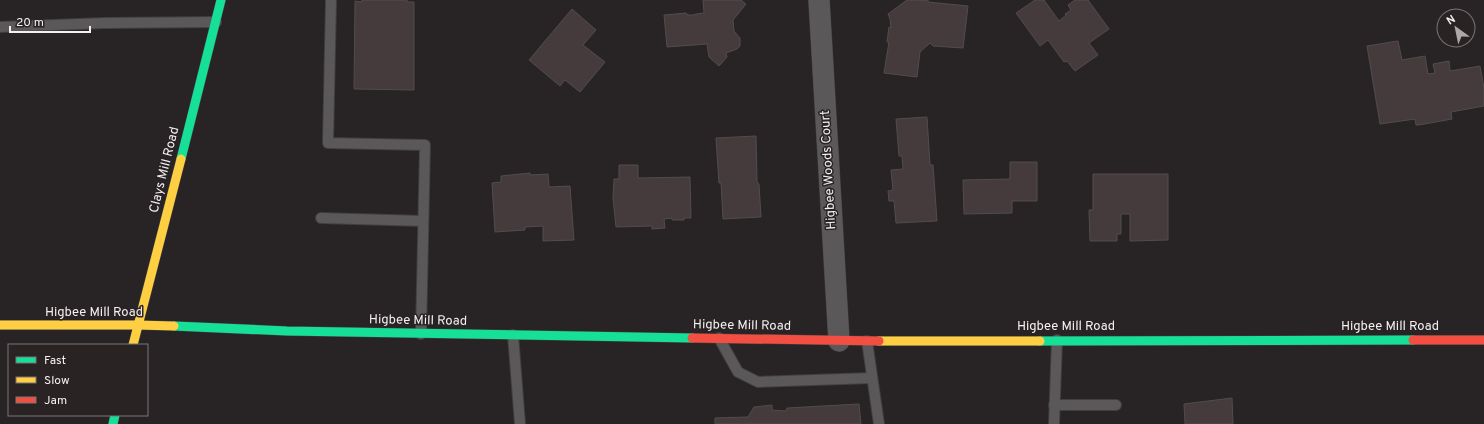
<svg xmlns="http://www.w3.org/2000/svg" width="1484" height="424" font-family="Overpass,sans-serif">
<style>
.building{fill:#463b3c;stroke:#504d4d}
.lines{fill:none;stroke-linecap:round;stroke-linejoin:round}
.lane-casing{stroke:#423f3f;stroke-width:12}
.street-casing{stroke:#423f3f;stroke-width:22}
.fast-casing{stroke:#423f3f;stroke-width:10}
.slow-casing{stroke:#423f3f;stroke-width:10}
.jam-casing{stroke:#423f3f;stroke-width:10}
.lane{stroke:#5b5859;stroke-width:10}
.street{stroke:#5b5859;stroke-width:21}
.fast{stroke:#16e098;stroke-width:9}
.slow{stroke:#ffcf43;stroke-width:9}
.jam{stroke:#f24e42;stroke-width:9}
.labels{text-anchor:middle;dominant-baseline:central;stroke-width:3;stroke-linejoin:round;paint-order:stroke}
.street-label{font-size:13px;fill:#f4f0f1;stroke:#292324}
</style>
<rect width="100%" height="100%" fill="#282425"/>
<g class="building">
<polygon points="362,0 407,0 407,2 414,2 414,90 354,89 355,1 362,2"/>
<polygon points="703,0 741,0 746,4 733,20 734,31 740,38 740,46 737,49 726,53 727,57 719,66 709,57 707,44 667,47 664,15 686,13 688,15 693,15 696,14 704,13"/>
<polygon points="907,0 928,0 928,2 968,6 963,48 933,46 930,43 920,52 917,77 884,73 889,42 887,42 889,27 891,28 890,19 888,14"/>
<polygon points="1035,0 1044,0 1059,21 1066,15 1065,14 1071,10 1068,5 1075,0 1088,0 1109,29 1089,43 1098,55 1075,71 1067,61 1064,62 1048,40 1040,46 1016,13"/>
<polygon points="572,9 596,30 583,45 605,62 580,92 565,80 560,86 529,60"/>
<polygon points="1398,41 1402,60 1425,56 1428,74 1435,73 1433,64 1449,61 1450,71 1480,66 1484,88 1484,106 1451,112 1452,119 1419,125 1416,125 1415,119 1380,124 1367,46"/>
<polygon points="927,117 930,165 933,165 937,221 896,223 894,201 889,201 888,191 893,190 891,170 903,169 902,156 899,156 896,119"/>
<polygon points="756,136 757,182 759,184 761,217 723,219 721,183 719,183 716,138"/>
<polygon points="1010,162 1037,162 1037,201 1012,201 1012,213 964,214 963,180 1010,179"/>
<polygon points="619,165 638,165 638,178 690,177 691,218 684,218 684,220 672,220 672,218 664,219 665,228 652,229 652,226 616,227 613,198 614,179 619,179"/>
<polygon points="530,173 530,175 548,174 549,187 570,186 574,240 543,241 543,226 525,227 525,230 495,232 492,183 501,182 501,176"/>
<polygon points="1093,174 1168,174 1168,240 1130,241 1130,214 1121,214 1121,234 1117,234 1117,241 1090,241 1089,212 1089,210 1093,210"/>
<polygon points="1232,398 1233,424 1185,424 1184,404"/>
<polygon points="859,404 861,424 715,424 715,418 748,417 754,407 772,405 772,410 786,411 787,408"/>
</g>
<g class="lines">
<defs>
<g id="lane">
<polyline points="331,0 328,143 425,145 421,334"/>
<polyline points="0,27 105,23 216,22"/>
<polyline points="321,218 423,221"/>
<polyline points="513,335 520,424"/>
<polyline points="719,338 738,372 758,382 872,378"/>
<polyline points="867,341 879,424"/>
<polyline points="1054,405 1116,405"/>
<polyline points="1054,424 1057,340"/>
</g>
<polyline id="street" points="819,0 839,341"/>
<g id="fast">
<polyline points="181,159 221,0"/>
<polyline points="174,326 287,331 692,338"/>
<polyline points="1040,341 1413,340"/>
<polyline points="113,424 115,415"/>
</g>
<g id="slow">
<polyline points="0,325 138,325 174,326"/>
<polyline points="879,341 1040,341"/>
<polyline points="133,345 181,159"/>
</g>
<g id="jam">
<polyline points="692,338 879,341"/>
<polyline points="1413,340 1484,340"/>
</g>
</defs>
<use href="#lane" class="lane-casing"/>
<use href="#street" class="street-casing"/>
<use href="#fast" class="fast-casing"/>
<use href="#slow" class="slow-casing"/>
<use href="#jam" class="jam-casing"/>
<use href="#lane" class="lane"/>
<use href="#street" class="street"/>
<use href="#fast" class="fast"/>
<use href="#slow" class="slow"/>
<use href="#jam" class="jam"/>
</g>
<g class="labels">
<g class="street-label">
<text transform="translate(165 170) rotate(-76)">Clays Mill Road</text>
<text transform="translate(829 170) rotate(-93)">Higbee Woods Court</text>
<text x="94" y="313">Higbee Mill Road</text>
<text transform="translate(418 321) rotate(1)">Higbee Mill Road</text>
<text transform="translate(742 326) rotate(1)">Higbee Mill Road</text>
<text x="1066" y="327">Higbee Mill Road</text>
<text x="1390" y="327">Higbee Mill Road</text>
</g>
</g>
<rect x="8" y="344" width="140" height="72" fill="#292324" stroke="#7a7576"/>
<rect x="16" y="357" width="20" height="6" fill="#16e098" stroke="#7a7576"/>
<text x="44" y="364" font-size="12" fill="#f4f0f1">Fast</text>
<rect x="16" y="377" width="20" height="6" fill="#ffcf43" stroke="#7a7576"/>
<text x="44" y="384" font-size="12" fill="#f4f0f1">Slow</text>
<rect x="16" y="397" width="20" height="6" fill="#f24e42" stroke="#7a7576"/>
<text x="44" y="404" font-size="12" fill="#f4f0f1">Jam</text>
<g transform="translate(1456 28) rotate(327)"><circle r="19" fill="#292324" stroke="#7a7576"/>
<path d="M0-3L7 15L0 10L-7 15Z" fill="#ada9aa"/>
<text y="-6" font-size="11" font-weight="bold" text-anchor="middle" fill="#f4f0f1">N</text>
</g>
<path d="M10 26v6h80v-6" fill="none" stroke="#f4f0f1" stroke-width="2"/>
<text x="16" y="26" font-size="12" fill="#f4f0f1" stroke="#292324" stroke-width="3" paint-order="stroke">20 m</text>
</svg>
